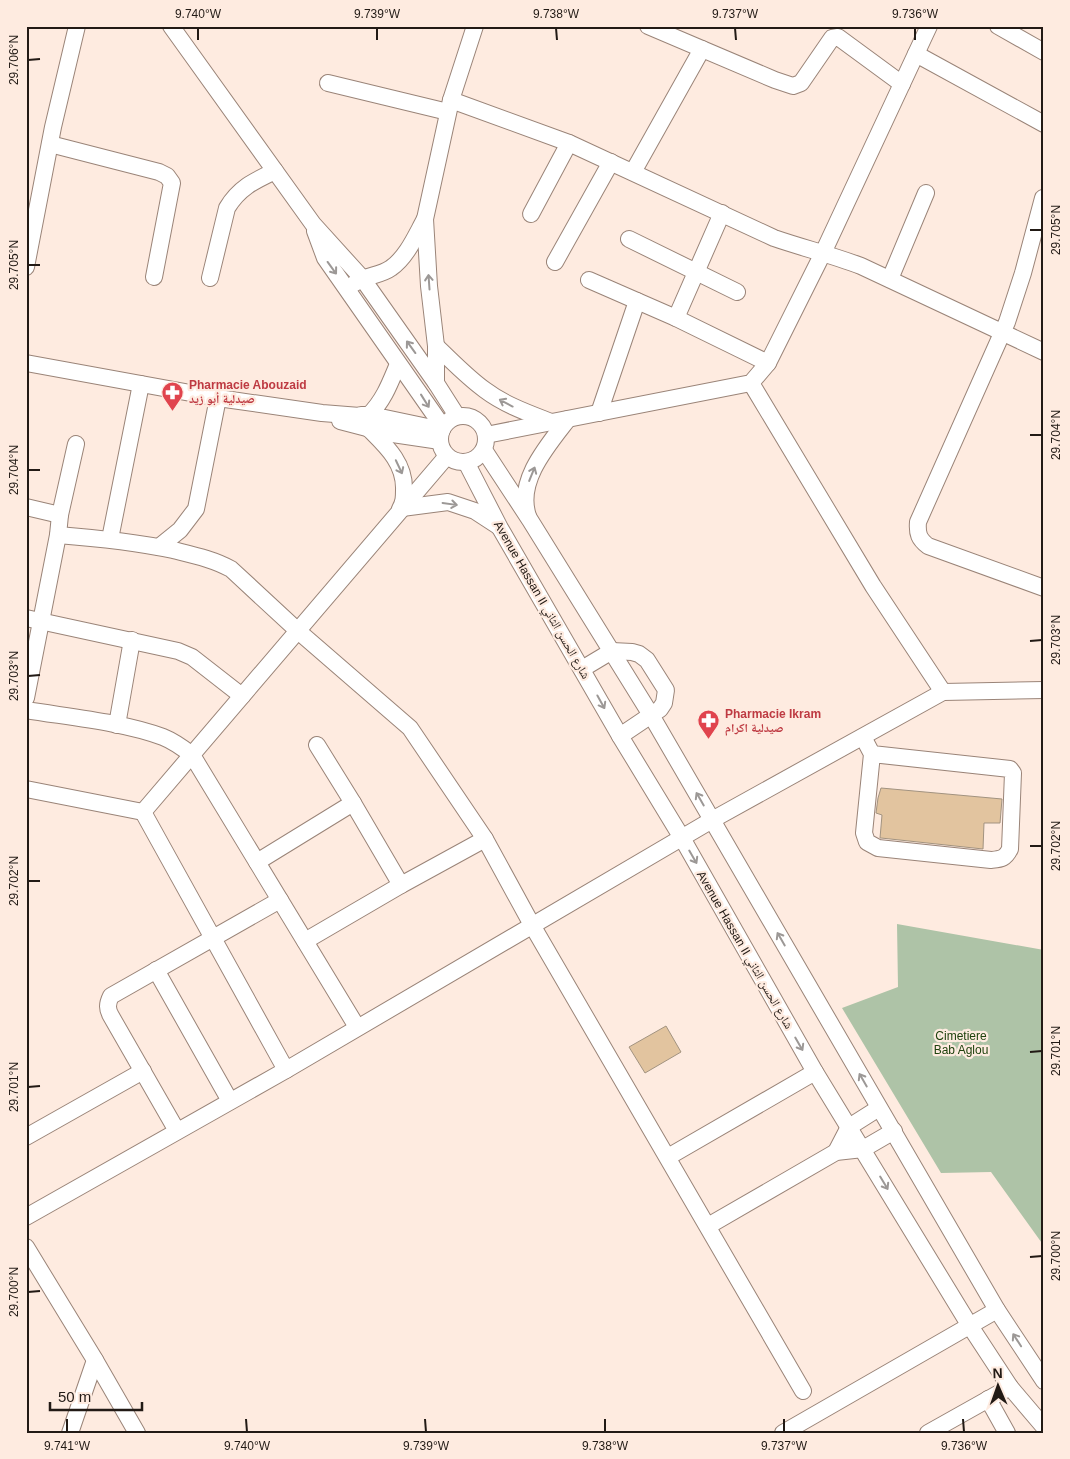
<svg xmlns="http://www.w3.org/2000/svg" width="1070" height="1459" font-family="Arial,'Noto Naskh Arabic',sans-serif">
<style>
.green{fill:#aec3a7}
.building{fill:#e2c49f;stroke:#a29380}
.lines{fill:none;stroke-linecap:round;stroke-linejoin:round}
.minor-casing{stroke:#9a8478;stroke-width:18}
.minor{stroke:#fff;stroke-width:16}
.oneway{stroke:#9c9896}
.ticks{fill:none;stroke:#221a15;stroke-width:2}
.labels{text-anchor:middle;dominant-baseline:central;stroke-width:4.5;stroke-linejoin:round;paint-order:stroke}
.health-label{font-size:12px;font-weight:bold;fill:#be3a42;stroke:#feebe0;text-anchor:start}
.street-label{font-size:12px;fill:#221a15;stroke:#feebe0}
.park-label{font-size:12px;fill:#1e420d;stroke:#feebe0}
.neatline{fill:none;stroke:#221a15;stroke-width:2}
.ticks-label{font-size:12px;text-anchor:middle;fill:#221a15}
</style>
<rect width="100%" height="100%" fill="#feebe0"/>
<polygon class="green" points="897,924 1044,950 1044,1246 991,1172 941,1173 842,1008 898,987"/>
<g class="building">
<polygon points="881,788 1002,799 1000,823 984,823 983,849 881,838 880,838 882,815 876,813 878,798"/>
<polygon points="666,1026 681,1052 645,1073 629,1047"/>
</g>
<g class="lines">
<defs>
<g id="minor">
<polyline points="171,26 313,224 362,278 436,383 457,416"/>
<polyline points="648,26 775,80 793,86 801,83 832,38 838,37 902,84"/>
<polyline points="998,26 1044,52"/>
<polyline points="916,54 1044,124"/>
<polyline points="328,83 448,112"/>
<path d="M 451,100 L 569,143 L 774,238 C 803,248 832,255 861,266 L 1044,352"/>
<polyline points="50,144 159,172 167,176 172,183 154,277"/>
<polyline points="633,172 702,49"/>
<path d="M 1043,198 L 1023,273 L 1007,322 L 918,522 C 917,534 919,539 928,546 L 1044,588"/>
<polyline points="531,214 569,143"/>
<polyline points="315,231 325,258 443,427"/>
<polyline points="629,239 737,292"/>
<polyline points="555,262 611,162"/>
<polyline points="26,267 53,127 77,26"/>
<path d="M 210,278 L 227,208 C 239,188 254,181 275,171"/>
<polyline points="890,279 926,193"/>
<polyline points="589,280 676,318 768,363"/>
<path d="M 355,283 C 366,275 380,276 391,268 C 407,257 416,235 425,219"/>
<polyline points="676,318 722,213"/>
<path d="M 436,346 C 452,361 467,377 485,390 C 505,405 528,413 551,422"/>
<polyline points="26,363 218,398 322,413 385,418 442,430"/>
<polyline points="436,383 436,346 429,286 425,219 451,100 475,26"/>
<polyline points="751,383 873,586 943,692"/>
<polyline points="599,413 637,301"/>
<path d="M 361,415 L 369,415 C 384,400 390,383 398,364"/>
<circle cx="463" cy="439" r="23"/>
<polyline points="340,421 386,433 440,441"/>
<path d="M 369,429 C 386,446 405,463 404,490 C 404,497 404,502 400,509"/>
<polyline points="486,435 751,383 768,363 823,253 929,26"/>
<polyline points="484,450 530,520 651,715 997,1310 1044,1381"/>
<polyline points="466,462 500,528 620,736 682,838 815,1072 970,1326 1010,1387 1044,1427"/>
<polyline points="26,507 60,515"/>
<polyline points="402,508 448,502 475,511 498,526"/>
<path d="M 528,516 C 516,481 548,445 568,419"/>
<path d="M 58,535 C 97,538 135,542 173,550 C 193,555 213,559 231,569 L 298,631 L 410,728 L 485,839 L 532,925 L 803,1391"/>
<polyline points="110,539 141,384"/>
<polyline points="159,547 180,530 196,509 218,398"/>
<polyline points="26,618 178,651 192,657 242,696"/>
<polyline points="582,669 612,651 632,652 639,654 647,660 666,690 664,703 660,709 620,736"/>
<polyline points="26,698 58,535 60,515 76,444"/>
<path d="M 26,710 C 68,717 123,722 163,737 C 173,741 183,748 192,755 L 357,1027"/>
<polyline points="117,725 132,640"/>
<path d="M 863,737 L 872,754 L 1010,769 L 1013,773 L 1010,849 C 1005,859 1001,859 991,860 L 878,848 L 867,842 L 864,833 L 872,754"/>
<polyline points="317,745 353,803 401,885"/>
<polyline points="26,789 143,812"/>
<polyline points="143,812 447,456"/>
<polyline points="143,812 286,1070"/>
<polyline points="257,862 353,803"/>
<polyline points="305,941 401,885 485,839"/>
<polyline points="156,970 230,1101"/>
<path d="M 177,1131 L 111,1016 C 107,1009 107,1004 111,996 L 280,900"/>
<polyline points="26,1137 143,1071"/>
<polyline points="836,1152 849,1127 879,1108"/>
<polyline points="668,1157 815,1072"/>
<polyline points="26,1217 286,1070 712,820 943,692 1044,690"/>
<polyline points="708,1226 836,1152 863,1149 894,1131"/>
<polyline points="26,1247 95,1360 137,1433"/>
<polyline points="988,1399 1007,1433"/>
<polyline points="70,1433 95,1360"/>
<polyline points="783,1433 997,1310"/>
<polyline points="928,1433 1010,1387"/>
</g>
</defs>
<use href="#minor" class="minor-casing"/>
<use href="#minor" class="minor"/>
</g>
<defs><path id="oneway-shaft" d="M-6 0H5M1.5-3L5.5 0L1.5 3" fill="none" stroke-width="1.6" stroke-linecap="round" stroke-linejoin="round" transform="scale(1.25)"/></defs>
<g class="oneway">
<use href="#oneway-shaft" transform="translate(332 268) rotate(54)"/>
<use href="#oneway-shaft" transform="translate(429 282) rotate(-94)"/>
<use href="#oneway-shaft" transform="translate(411 347) rotate(-126)"/>
<use href="#oneway-shaft" transform="translate(425 401) rotate(58)"/>
<use href="#oneway-shaft" transform="translate(506 403) rotate(-152)"/>
<use href="#oneway-shaft" transform="translate(399 467) rotate(65)"/>
<use href="#oneway-shaft" transform="translate(532 474) rotate(-68)"/>
<use href="#oneway-shaft" transform="translate(450 504) rotate(8)"/>
<use href="#oneway-shaft" transform="translate(601 702) rotate(61)"/>
<use href="#oneway-shaft" transform="translate(700 799) rotate(-120)"/>
<use href="#oneway-shaft" transform="translate(693 857) rotate(60)"/>
<use href="#oneway-shaft" transform="translate(781 939) rotate(-120)"/>
<use href="#oneway-shaft" transform="translate(799 1044) rotate(60)"/>
<use href="#oneway-shaft" transform="translate(863 1080) rotate(-120)"/>
<use href="#oneway-shaft" transform="translate(884 1183) rotate(59)"/>
<use href="#oneway-shaft" transform="translate(1017 1340) rotate(-123)"/>
</g>
<path class="ticks" d="M 198,28 L 198,40M 377,28 L 377,40M 556,28 L 557,40M 735,28 L 736,40M 915,28 L 915,40M 28,60 L 40,59M 1030,230 L 1042,230M 28,265 L 40,265M 1030,435 L 1042,435M 28,470 L 40,470M 1030,641 L 1042,640M 28,676 L 40,675M 1030,846 L 1042,846M 28,881 L 40,881M 1030,1052 L 1042,1051M 28,1087 L 40,1086M 1030,1257 L 1042,1256M 28,1292 L 40,1291M 67,1419 L 67,1432M 246,1419 L 247,1432M 425,1419 L 426,1432M 605,1419 L 605,1432M 784,1419 L 784,1432M 963,1419 L 964,1432"/>
<defs>
<symbol id="pharmacy-pin" viewBox="-11 -11 22 30"><path d="M0 17L-7.5 6A9.5 9.5 0 1 1 7.5 6Z" fill="#e0444e" stroke="#feebe0"/><path d="M-2-6h4v4h4v4h-4v4h-4v-4h-4v-4h4Z" fill="#fff"/></symbol>
</defs>
<g fill-rule="evenodd">
<use href="#pharmacy-pin" x="160" y="380" width="25" height="34"/>
<use href="#pharmacy-pin" x="696" y="708" width="25" height="34"/>
</g>
<g class="labels">
<g class="health-label">
<text x="189" y="385">Pharmacie Abouzaid<tspan x="189" dy="14">صيدلية أبو زيد</tspan></text>
<text x="725" y="714">Pharmacie Ikram<tspan x="725" dy="14">صيدلية اكرام</tspan></text>
</g>
<g class="street-label">
<text transform="translate(542 600) rotate(60)">Avenue Hassan II شارع الحسن الثاني</text>
<text transform="translate(745 950) rotate(60)">Avenue Hassan II شارع الحسن الثاني</text>
</g>
<g class="park-label">
<text x="961" y="1036">Cimetiere<tspan x="961" dy="14">Bab Aglou</tspan></text>
</g>
</g>
<rect width="1070" height="1459" fill="none" stroke="#feebe0" stroke-width="55"/>
<g transform="translate(998 1386) rotate(358)" stroke="#feebe0" stroke-width="4" paint-order="stroke">
<path d="M0-4L9 19L0 12L-9 19Z" fill="#221a15"/>
<text y="-8" font-size="14" font-weight="bold" text-anchor="middle" fill="#221a15">N</text>
</g>
<path d="M50 1402v8h92v-8" fill="none" stroke="#221a15" stroke-width="2.5"/>
<text x="58" y="1402" font-size="15" fill="#221a15" stroke="#feebe0" stroke-width="4" paint-order="stroke">50 m</text>
<rect x="28" y="28" width="1014" height="1404" class="neatline"/>
<g class="ticks-label">
<text x="198" y="18">9.740°W</text>
<text x="377" y="18">9.739°W</text>
<text x="556" y="18">9.738°W</text>
<text x="735" y="18">9.737°W</text>
<text x="915" y="18">9.736°W</text>
<text transform="translate(14 60) rotate(-90)" y="4">29.706°N</text>
<text transform="translate(1056 230) rotate(-90)" y="4">29.705°N</text>
<text transform="translate(14 265) rotate(-90)" y="4">29.705°N</text>
<text transform="translate(1056 435) rotate(-90)" y="4">29.704°N</text>
<text transform="translate(14 470) rotate(-90)" y="4">29.704°N</text>
<text transform="translate(1056 640) rotate(-90)" y="4">29.703°N</text>
<text transform="translate(14 676) rotate(-90)" y="4">29.703°N</text>
<text transform="translate(1056 846) rotate(-90)" y="4">29.702°N</text>
<text transform="translate(14 881) rotate(-90)" y="4">29.702°N</text>
<text transform="translate(1056 1051) rotate(-90)" y="4">29.701°N</text>
<text transform="translate(14 1087) rotate(-90)" y="4">29.701°N</text>
<text transform="translate(1056 1256) rotate(-90)" y="4">29.700°N</text>
<text transform="translate(14 1292) rotate(-90)" y="4">29.700°N</text>
<text x="67" y="1450">9.741°W</text>
<text x="247" y="1450">9.740°W</text>
<text x="426" y="1450">9.739°W</text>
<text x="605" y="1450">9.738°W</text>
<text x="784" y="1450">9.737°W</text>
<text x="964" y="1450">9.736°W</text>
</g>
</svg>
